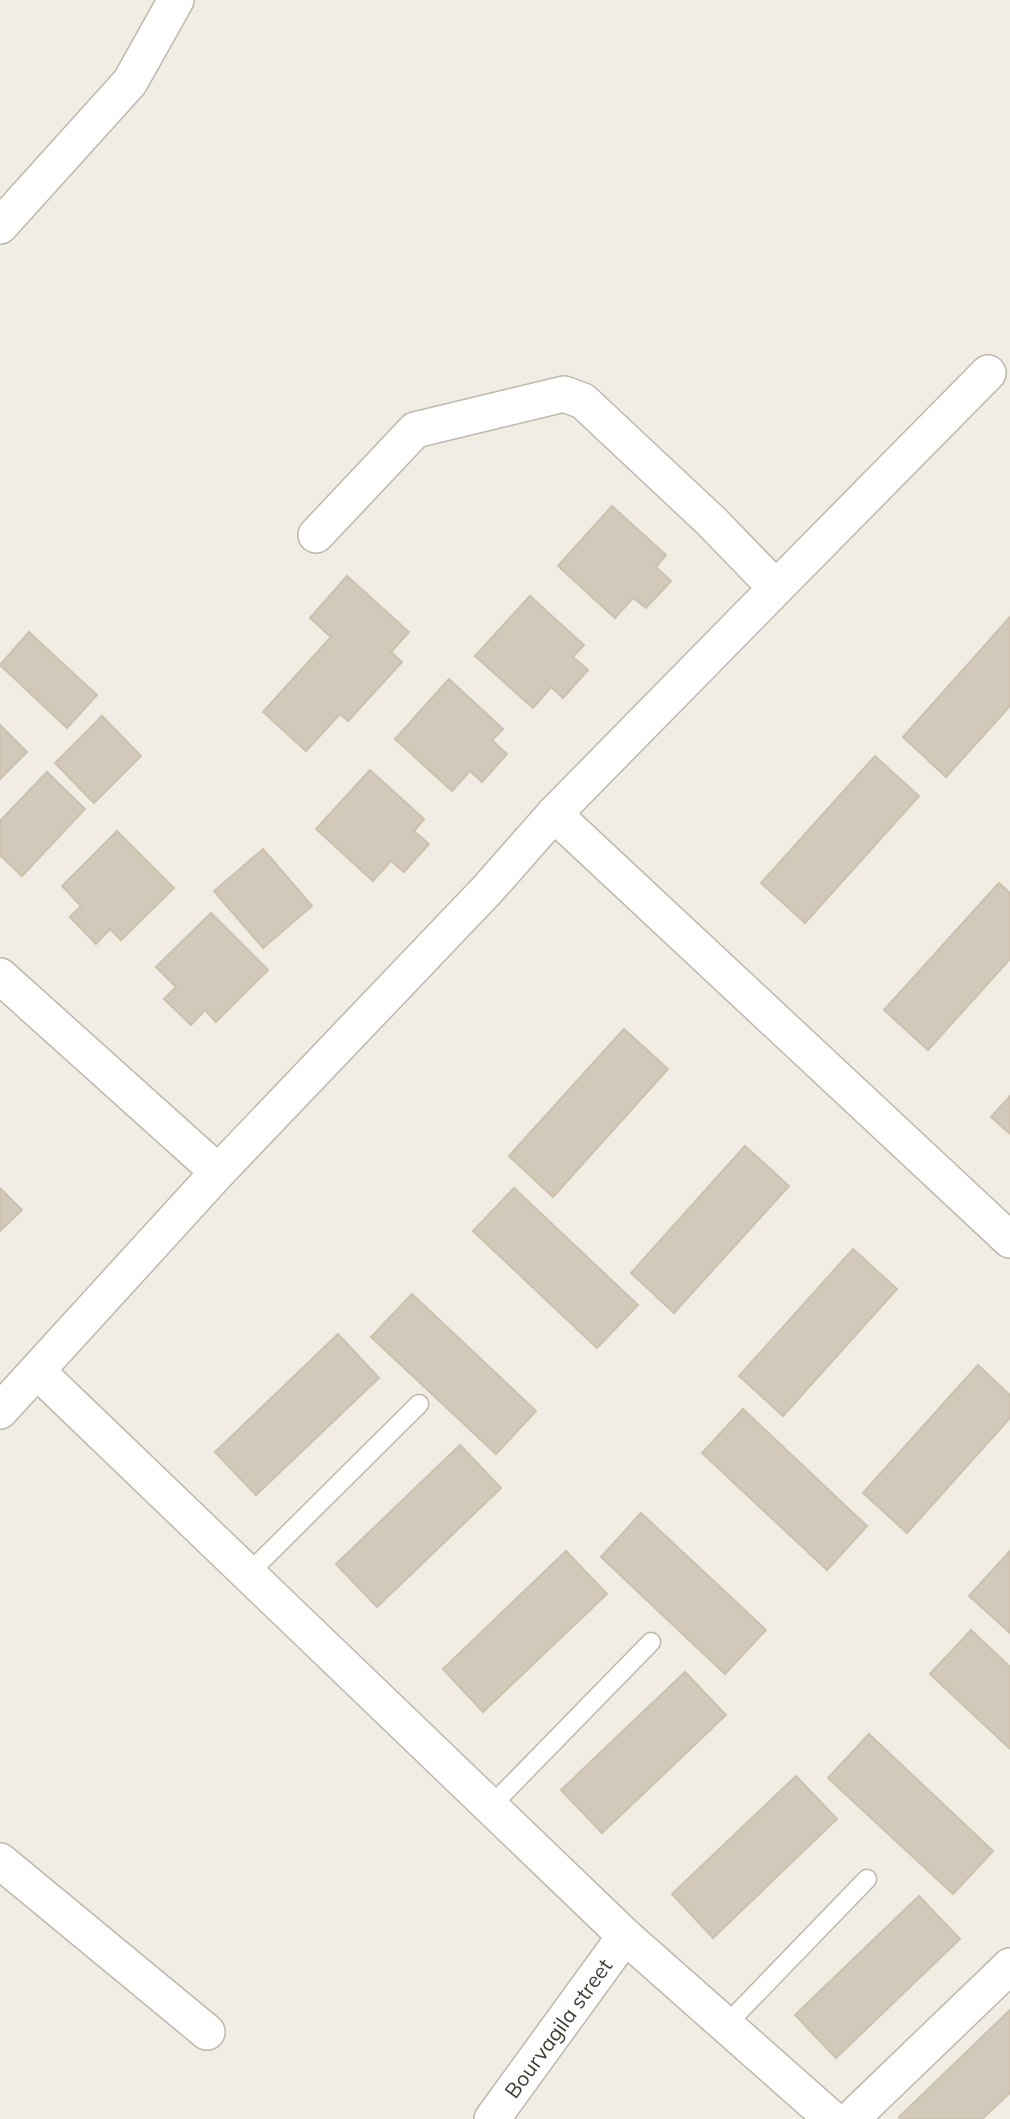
<svg xmlns="http://www.w3.org/2000/svg" width="1010" height="2119" font-family="Mulish,sans-serif">
<style>
.building{fill:#d2c9ba;stroke:#ccc1ae;stroke-width:2}
.lines{fill:none;stroke-linecap:round;stroke-linejoin:round}
.service-casing{stroke:#beb8aa;stroke-width:21}
.minor-casing{stroke:#beb8aa;stroke-width:38}
.service{stroke:#fff;stroke-width:18}
.minor{stroke:#fff;stroke-width:35}
.labels{text-anchor:middle;dominant-baseline:central;stroke-width:6;stroke-linejoin:round;paint-order:stroke}
.street-label{font-size:21px;fill:#423d34;stroke:#fff}
</style>
<rect width="100%" height="100%" fill="#f1ede4"/>
<g class="building">
<polygon points="612,506 666,555 656,567 671,581 646,608 633,598 615,618 558,566"/>
<polygon points="347,576 409,632 391,652 402,662 348,721 340,714 306,751 263,712 331,637 310,618"/>
<polygon points="530,596 584,645 573,657 588,670 563,698 551,687 533,708 475,656"/>
<polygon points="1010,617 1010,706 946,777 903,737"/>
<polygon points="29,632 97,695 67,728 0,665"/>
<polygon points="449,679 503,729 492,740 507,754 482,782 470,771 452,791 395,739"/>
<polygon points="102,716 141,756 94,803 55,763"/>
<polygon points="0,725 27,752 0,779"/>
<polygon points="875,756 919,796 805,923 761,883"/>
<polygon points="370,770 424,819 414,831 429,844 404,872 391,861 373,881 316,829"/>
<polygon points="47,772 85,809 22,876 0,855 0,821"/>
<polygon points="117,831 174,888 121,940 110,929 96,944 70,917 81,906 62,886"/>
<polygon points="263,849 312,906 263,948 214,891"/>
<polygon points="999,883 1010,893 1010,959 928,1050 884,1010"/>
<polygon points="211,913 268,970 216,1022 205,1010 191,1025 164,999 176,987 156,967"/>
<polygon points="624,1029 668,1069 553,1197 509,1156"/>
<polygon points="1010,1096 1010,1134 991,1117"/>
<polygon points="745,1146 789,1186 674,1313 631,1273"/>
<polygon points="0,1188 22,1210 0,1231"/>
<polygon points="514,1188 638,1305 597,1348 473,1231"/>
<polygon points="853,1249 897,1289 783,1416 739,1376"/>
<polygon points="412,1294 536,1411 496,1454 371,1337"/>
<polygon points="338,1334 379,1378 256,1495 215,1452"/>
<polygon points="978,1365 1010,1395 1010,1418 907,1533 863,1493"/>
<polygon points="743,1409 867,1526 827,1570 702,1453"/>
<polygon points="460,1445 501,1488 377,1607 336,1564"/>
<polygon points="641,1513 766,1630 725,1674 601,1557"/>
<polygon points="566,1551 607,1594 483,1712 443,1669"/>
<polygon points="1010,1551 1010,1633 969,1596"/>
<polygon points="971,1630 1010,1667 1010,1749 930,1674"/>
<polygon points="685,1672 726,1715 602,1833 561,1790"/>
<polygon points="869,1734 993,1851 953,1894 828,1778"/>
<polygon points="796,1776 837,1819 713,1938 672,1894"/>
<polygon points="919,1896 960,1939 836,2058 795,2015"/>
<polygon points="1010,2010 1010,2093 982,2119 901,2119 899,2117"/>
</g>
<g class="lines">
<defs>
<g id="service">
<polyline points="248,1574 419,1404"/>
<polyline points="490,1807 651,1642"/>
<polyline points="726,2025 867,1879"/>
</g>
<g id="minor">
<polyline points="0,226 130,82 176,0"/>
<polyline points="776,588 988,373"/>
<polyline points="554,814 1010,1240"/>
<polyline points="0,976 218,1172"/>
<polyline points="37,1371 625,1936 832,2119"/>
<polyline points="0,1411 218,1172 487,890 554,814 776,588 711,521 583,401 564,394 415,430 316,535"/>
<polyline points="0,1861 207,2032"/>
<polyline points="492,2119 625,1936"/>
<polyline points="851,2119 1010,1966"/>
</g>
</defs>
<use href="#service" class="service-casing"/>
<use href="#minor" class="minor-casing"/>
<use href="#service" class="service"/>
<use href="#minor" class="minor"/>
</g>
<g class="labels">
<g class="street-label">
<text transform="translate(558 2028) rotate(-54)">Bourvagila street</text>
</g>
</g>
</svg>
